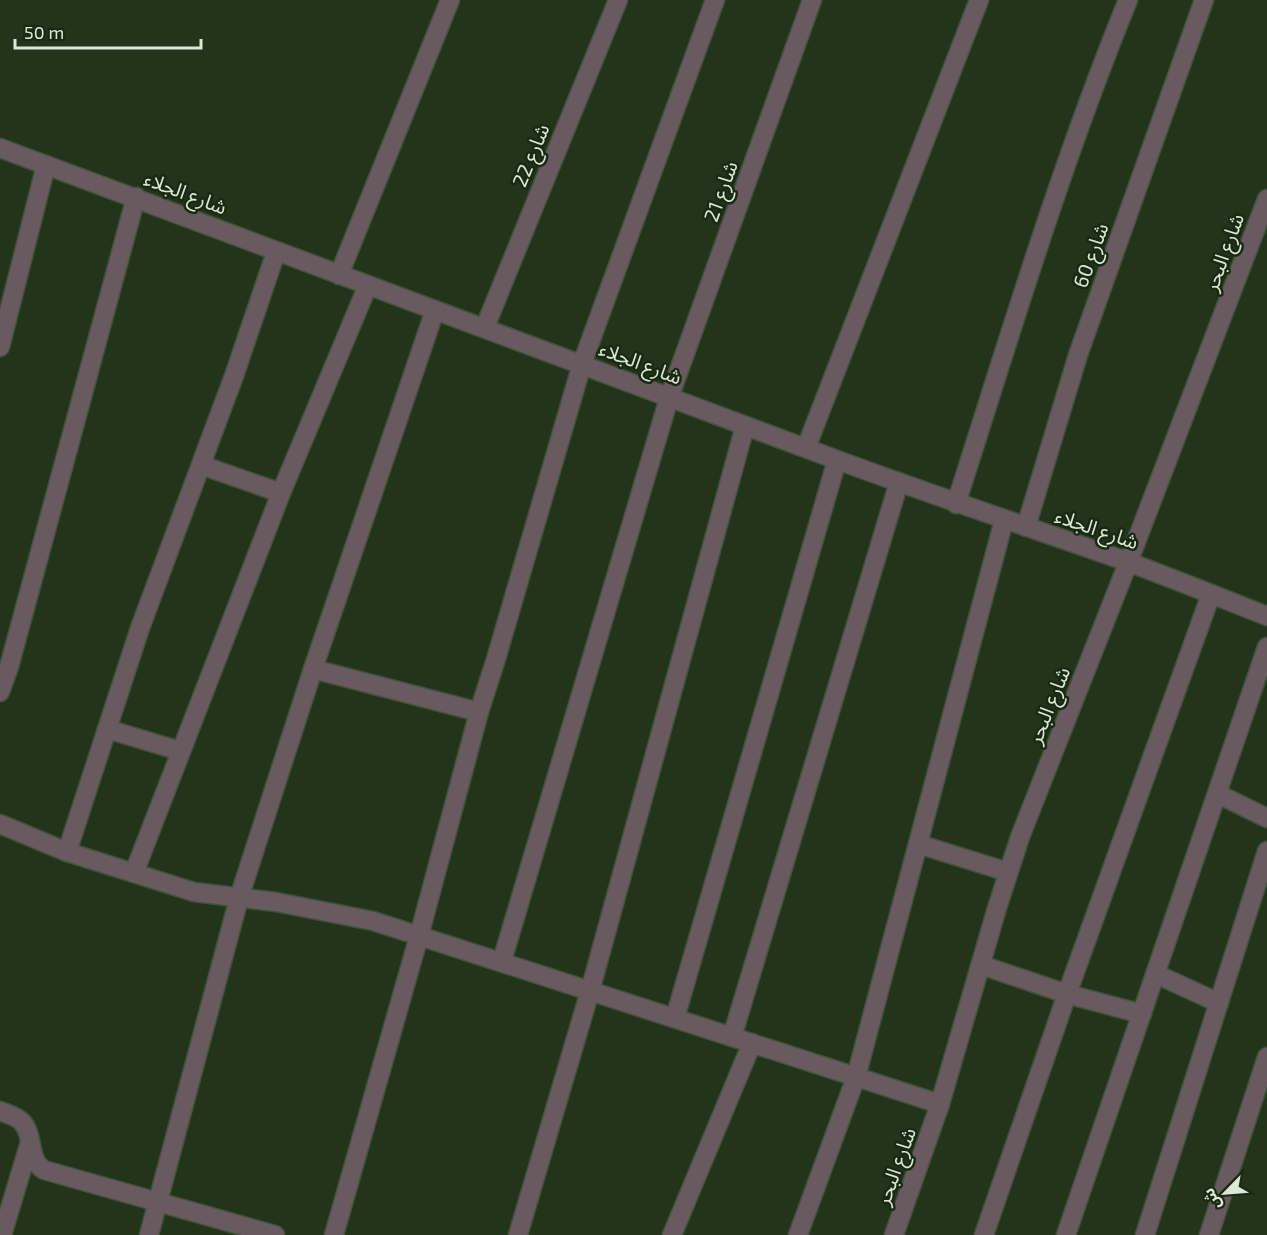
<svg xmlns="http://www.w3.org/2000/svg" width="1267" height="1235" font-family="'Exo 2','Noto Sans Arabic',sans-serif">
<style>
.lines{fill:none;stroke-linecap:round;stroke-linejoin:round}
.minor-casing{stroke:#41513a;stroke-width:21}
.minor{stroke:#695a5f;stroke-width:18}
.labels{text-anchor:middle;dominant-baseline:central;stroke-width:5;stroke-linejoin:round;paint-order:stroke}
.street-label{font-size:20px;fill:#dce7d8;stroke:#192a12}
</style>
<rect width="100%" height="100%" fill="#23341c"/>
<g class="lines">
<defs>
<g id="minor">
<path d="M 0,148 C 280,252 559,357 840,461 C 935,496 1032,528 1128,562 C 1174,579 1221,598 1267,616"/>
<polyline points="339,275 450,0"/>
<polyline points="485,327 618,0"/>
<polyline points="0,347 46,165"/>
<polyline points="806,448 979,0"/>
<polyline points="201,465 281,493"/>
<path d="M 956,504 C 1010,335 1061,164 1128,0"/>
<polyline points="1026,527 1078,355 1204,0"/>
<polyline points="313,669 479,712"/>
<polyline points="0,692 9,667 136,197"/>
<polyline points="107,729 180,751"/>
<polyline points="1218,794 1267,818"/>
<polyline points="0,824 67,852 194,892 276,902 373,921 940,1104"/>
<polyline points="918,844 1008,872"/>
<polyline points="67,852 140,628 234,376 276,252"/>
<polyline points="134,873 281,493 368,285"/>
<polyline points="502,961 669,398 812,0"/>
<polyline points="981,965 1067,994 1142,1014"/>
<polyline points="1156,974 1219,1003"/>
<polyline points="675,1018 837,460"/>
<polyline points="732,1037 899,482"/>
<path d="M 0,1111 C 7,1114 17,1116 22,1122 C 35,1136 27,1160 44,1170 L 275,1235"/>
<polyline points="2,1235 30,1142"/>
<polyline points="149,1235 239,898 313,669 435,310"/>
<polyline points="334,1235 419,936 479,712 496,659 582,364 715,0"/>
<polyline points="518,1235 590,991 745,426"/>
<polyline points="672,1235 752,1043"/>
<polyline points="798,1235 856,1077 1004,520"/>
<polyline points="894,1235 940,1104 997,908 1020,837 1128,563 1267,199"/>
<polyline points="984,1235 1067,994 1211,594"/>
<polyline points="1066,1235 1267,647"/>
<polyline points="1145,1235 1267,851"/>
<polyline points="1209,1235 1267,1057"/>
</g>
</defs>
<use href="#minor" class="minor-casing"/>
<use href="#minor" class="minor"/>
</g>
<g class="labels">
<g class="street-label">
<text transform="translate(530 155) rotate(-68)">شارع 22</text>
<text transform="translate(720 191) rotate(-70)">شارع 21</text>
<text transform="translate(186 192) rotate(21)">شارع الجلاء</text>
<text transform="translate(1223 252) rotate(-70)">شارع البحر</text>
<text transform="translate(1090 255) rotate(-70)">شارع 60</text>
<text transform="translate(641 362) rotate(21)">شارع الجلاء</text>
<text transform="translate(1097 528) rotate(19)">شارع الجلاء</text>
<text transform="translate(1048 705) rotate(-68)">شارع البحر</text>
<text transform="translate(895 1166) rotate(-70)">شارع البحر</text>
</g>
</g>
<g transform="translate(1225 1193) rotate(245)" stroke="#192a12" stroke-width="4.5" paint-order="stroke">
<path d="M0-4.5L10 22L0 15L-10 22Z" fill="#dce7d8"/>
<text y="-9" font-size="16" font-weight="bold" text-anchor="middle" fill="#dce7d8">ش</text>
</g>
<path d="M15 39v9h186v-9" fill="none" stroke="#dce7d8" stroke-width="3"/>
<text x="24" y="39" font-size="18" fill="#dce7d8" stroke="#192a12" stroke-width="4.5" paint-order="stroke">50 m</text>
</svg>
